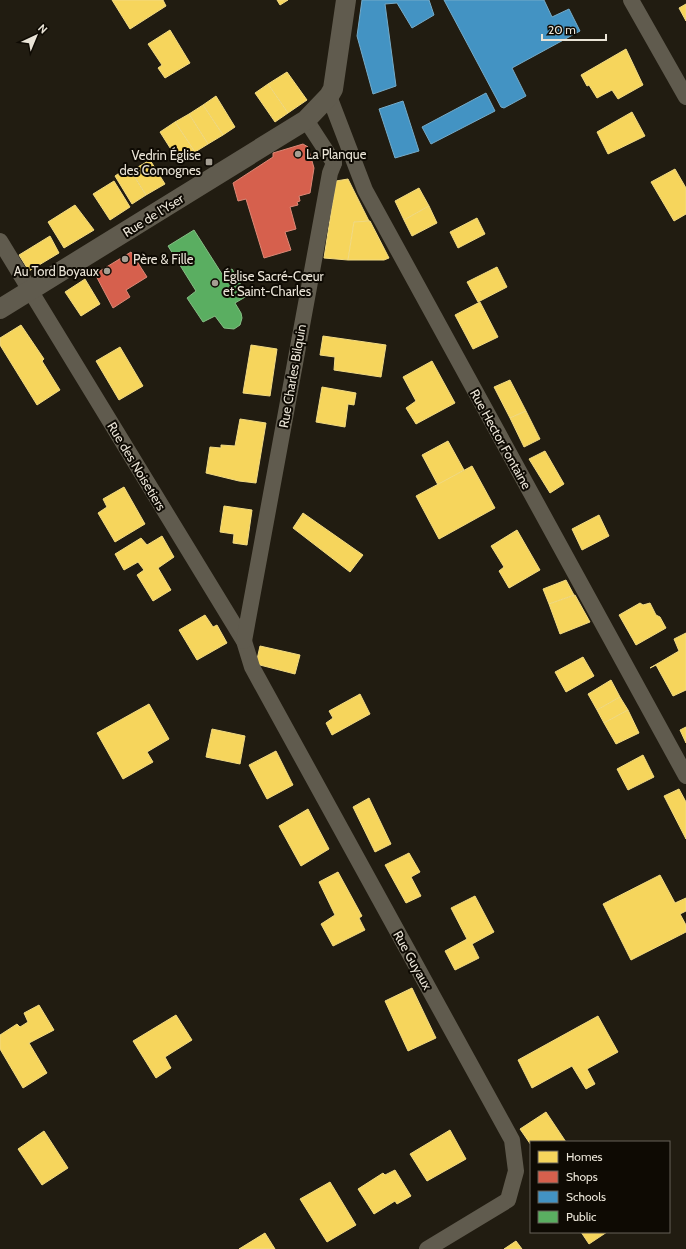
<svg xmlns="http://www.w3.org/2000/svg" width="686" height="1249" font-family="Cabin,sans-serif">
<style>
.homes{fill:#f6d55c;stroke:#f2da81}
.shops{fill:#d6604d;stroke:#dc8876}
.schools{fill:#4393c3;stroke:#75abc9}
.public{fill:#5aae61;stroke:#85be84}
.lines{fill:none;stroke-linecap:round;stroke-linejoin:round}
.minor{stroke:#605b4e;stroke-width:16}
.tertiary{stroke:#605b4e;stroke-width:20}
.poi-dot{fill:#a49e92;stroke:#0e0a03;stroke-width:1.5}
.labels{text-anchor:middle;dominant-baseline:central;stroke-width:4;stroke-linejoin:round;paint-order:stroke}
.poi-label{font-size:13px;fill:#eae4d7;stroke:#0e0a03;text-anchor:start}
.street-label{font-size:13px;fill:#eae4d7;stroke:#0e0a03}
</style>
<rect width="100%" height="100%" fill="#211c11"/>
<g class="homes">
<polygon points="112,0 163,0 166,6 130,29"/>
<polygon points="277,0 288,0 280,5"/>
<polygon points="686,4 686,21 679,8"/>
<polygon points="170,30 190,63 165,78 158,68 162,65 148,44"/>
<polygon points="626,49 643,85 618,99 612,90 597,98 589,85 587,86 581,75"/>
<polygon points="287,72 307,100 288,113 268,84"/>
<polygon points="268,84 288,113 275,122 255,93"/>
<polygon points="216,96 235,127 223,135 203,105"/>
<polygon points="203,105 223,135 208,144 189,114"/>
<polygon points="632,112 645,136 608,154 597,132"/>
<polygon points="189,114 208,144 195,152 175,122"/>
<polygon points="175,122 195,152 179,162 160,132"/>
<polygon points="150,160 165,184 146,195 131,171"/>
<polygon points="128,167 146,195 132,204 115,176"/>
<polygon points="675,169 686,188 686,214 674,221 651,182"/>
<polygon points="348,179 369,221 354,222 348,260 324,258 336,181"/>
<polygon points="114,181 130,207 110,220 93,194"/>
<polygon points="419,188 429,206 404,220 395,201"/>
<polygon points="75,205 94,230 64,248 48,222"/>
<polygon points="429,206 437,223 412,236 404,220"/>
<polygon points="477,218 485,234 458,248 450,232"/>
<polygon points="370,221 389,258 384,260 348,260 354,222"/>
<polygon points="50,236 59,253 29,271 19,255"/>
<polygon points="497,267 507,287 478,302 467,282"/>
<polygon points="85,279 100,304 81,316 65,292"/>
<polygon points="480,302 498,337 473,349 455,315"/>
<polygon points="21,325 44,359 42,361 60,390 37,405 0,345 0,338"/>
<polygon points="323,336 386,345 381,377 334,370 335,357 320,355"/>
<polygon points="251,345 277,349 270,396 243,393"/>
<polygon points="120,347 143,386 119,400 96,361"/>
<polygon points="432,361 455,403 416,424 406,408 416,401 403,377"/>
<polygon points="510,380 526,411 510,418 494,387"/>
<polygon points="322,387 356,393 354,405 348,404 345,427 316,422"/>
<polygon points="526,411 540,439 524,447 510,418"/>
<polygon points="240,419 266,423 256,483 239,481 206,473 210,447 221,448 221,445 235,446"/>
<polygon points="448,441 464,470 438,485 422,455"/>
<polygon points="545,451 564,484 550,493 529,459"/>
<polygon points="472,466 495,508 439,539 416,496"/>
<polygon points="124,487 145,524 115,542 98,513 107,507 103,499"/>
<polygon points="224,506 252,510 247,545 233,543 234,534 220,532"/>
<polygon points="303,513 363,555 350,572 293,528"/>
<polygon points="599,515 609,536 582,550 572,529"/>
<polygon points="517,530 540,570 509,588 499,571 504,567 491,546"/>
<polygon points="162,536 174,557 158,568 171,590 153,601 137,575 144,570 138,562 124,570 115,554 141,538 147,545"/>
<polygon points="566,580 574,595 549,604 543,589"/>
<polygon points="575,595 590,622 560,634 549,604"/>
<polygon points="640,603 643,605 650,603 656,615 660,617 666,628 636,645 619,615"/>
<polygon points="205,615 213,627 217,625 227,643 197,660 179,630"/>
<polygon points="686,633 686,690 673,696 656,665 650,668 679,651 674,639"/>
<polygon points="260,646 300,655 295,674 256,664"/>
<polygon points="583,657 594,676 566,692 555,672"/>
<polygon points="611,680 620,697 597,710 588,694"/>
<polygon points="360,694 370,714 332,735 326,723 333,718 329,711"/>
<polygon points="620,697 628,710 604,723 597,710"/>
<polygon points="149,704 169,739 147,752 153,762 123,779 97,733"/>
<polygon points="628,710 639,733 616,744 604,723"/>
<polygon points="686,727 686,743 680,730"/>
<polygon points="212,729 245,736 240,764 206,757"/>
<polygon points="276,751 293,785 267,799 249,765"/>
<polygon points="643,755 654,777 628,790 617,769"/>
<polygon points="679,789 686,802 686,839 664,796"/>
<polygon points="369,798 391,844 375,852 353,807"/>
<polygon points="308,809 329,849 301,866 279,826"/>
<polygon points="409,853 420,872 411,877 421,896 406,903 385,865"/>
<polygon points="338,872 362,916 359,918 365,930 333,946 321,924 335,915 319,882"/>
<polygon points="660,875 675,903 686,898 686,911 680,914 686,925 686,932 631,960 603,904"/>
<polygon points="475,896 494,932 472,944 479,958 455,970 445,951 467,939 451,908"/>
<polygon points="412,988 436,1038 408,1051 385,1001"/>
<polygon points="39,1005 54,1030 29,1043 47,1073 23,1088 0,1049 0,1035 17,1024 20,1027 28,1022 24,1013"/>
<polygon points="176,1015 192,1040 165,1057 171,1068 156,1078 133,1041"/>
<polygon points="598,1016 618,1052 587,1069 595,1084 586,1089 572,1066 532,1088 518,1060"/>
<polygon points="546,1112 566,1142 531,1142 531,1145 520,1129"/>
<polygon points="450,1130 466,1159 427,1181 410,1154"/>
<polygon points="44,1131 68,1168 42,1185 18,1149"/>
<polygon points="395,1170 411,1196 397,1204 395,1201 374,1214 358,1189 383,1173 385,1175"/>
<polygon points="330,1182 356,1225 327,1242 300,1199"/>
<polygon points="581,1232 607,1232 589,1244"/>
<polygon points="265,1233 275,1249 239,1249"/>
<polygon points="516,1241 522,1249 504,1249"/>
</g>
<g class="shops">
<polygon points="303,144 308,147 314,168 310,193 299,196 300,201 297,202 298,205 290,207 296,229 285,232 291,250 264,258 246,199 238,201 233,183 273,157 273,153"/>
<polygon points="131,252 147,277 126,290 130,297 113,308 95,274"/>
</g>
<g class="schools">
<polygon points="362,0 429,0 434,15 412,28 397,3 385,4 396,86 373,94 357,36"/>
<polygon points="444,0 544,0 552,17 569,9 580,31 512,68 526,96 504,108 501,107"/>
<polygon points="486,93 495,111 431,144 422,127"/>
<polygon points="403,101 419,151 395,158 379,109"/>
</g>
<polygon class="public" points="194,230 222,274 232,269 247,296 235,303 241,313 242,318 240,325 234,329 224,328 215,316 203,322 187,298 196,291 168,246"/>
<g class="lines">
<g class="minor">
<polyline points="631,0 686,97"/>
<polyline points="329,96 365,190 686,776"/>
<polyline points="306,120 334,163"/>
<polyline points="0,241 244,641 252,667 512,1140 516,1171 508,1200 427,1249"/>
<polyline points="244,641 330,173 334,163"/>
</g>
<polyline class="tertiary" points="0,309 306,120 329,96 333,89 346,0"/>
</g>
<g class="poi-dot">
<circle cx="298" cy="154" r="4"/>
<rect x="205" y="158" width="8" height="8" rx="2"/>
<circle cx="125" cy="259" r="4"/>
<circle cx="107" cy="271" r="4"/>
<circle cx="215" cy="283" r="4"/>
</g>
<g class="labels">
<g class="poi-label">
<text x="306" y="154">La Planque</text>
<text x="201" y="155" text-anchor="end">Vedrin Église<tspan x="201" dy="15">des Comognes</tspan></text>
<text x="133" y="259">Père &amp; Fille</text>
<text x="99" y="271" text-anchor="end">Au Tord Boyaux</text>
<text x="223" y="276">Église Sacré-Cœur<tspan x="223" dy="15">et Saint-Charles</tspan></text>
</g>
<g class="street-label">
<text transform="translate(153 215) rotate(-32)">Rue de l'Yser</text>
<text transform="translate(292 376) rotate(-80)">Rue Charles Bilquin</text>
<text transform="translate(501 439) rotate(61)">Rue Hector Fontaine</text>
<text transform="translate(137 466) rotate(59)">Rue des Noisetiers</text>
<text transform="translate(413 960) rotate(61)">Rue Guyaux</text>
</g>
</g>
<rect x="530" y="1141" width="140" height="92" fill="#0e0a03" stroke="#666158"/>
<rect x="538" y="1151" width="20" height="12" fill="#f6d55c" stroke="#666158"/>
<text x="566" y="1161" font-size="12" fill="#eae4d7">Homes</text>
<rect x="538" y="1171" width="20" height="12" fill="#d6604d" stroke="#666158"/>
<text x="566" y="1181" font-size="12" fill="#eae4d7">Shops</text>
<rect x="538" y="1191" width="20" height="12" fill="#4393c3" stroke="#666158"/>
<text x="566" y="1201" font-size="12" fill="#eae4d7">Schools</text>
<rect x="538" y="1211" width="20" height="12" fill="#5aae61" stroke="#666158"/>
<text x="566" y="1221" font-size="12" fill="#eae4d7">Public</text>
<g transform="translate(36 36) rotate(44)" stroke="#0e0a03" stroke-width="3" paint-order="stroke">
<path d="M0-3L7 15L0 10L-7 15Z" fill="#eae4d7"/>
<text y="-6" font-size="11" font-weight="bold" text-anchor="middle" fill="#eae4d7">N</text>
</g>
<path d="M542 34v6h64v-6" fill="none" stroke="#eae4d7" stroke-width="2"/>
<text x="548" y="34" font-size="12" fill="#eae4d7" stroke="#0e0a03" stroke-width="3" paint-order="stroke">20 m</text>
</svg>
